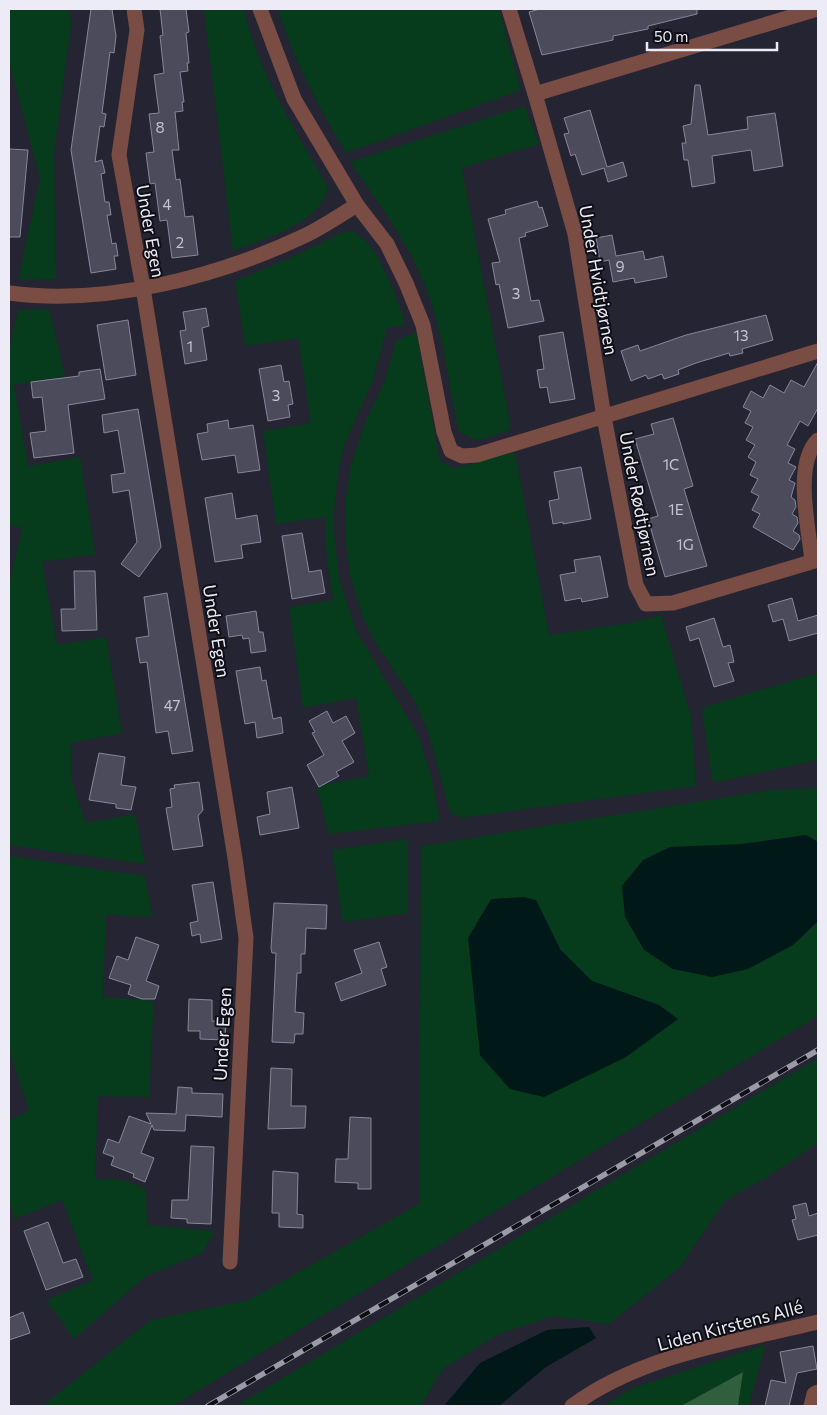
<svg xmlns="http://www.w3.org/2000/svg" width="827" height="1415" font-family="Commissioner,sans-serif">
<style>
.green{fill:#063b1b;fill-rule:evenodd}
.forest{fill:#2f5f3c}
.water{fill:#011819}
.building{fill:#4c4b5c;stroke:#88879a}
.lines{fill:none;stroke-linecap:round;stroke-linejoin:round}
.minor{stroke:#794d43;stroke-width:15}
.rail-casing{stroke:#9b9aa6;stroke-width:5.5}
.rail{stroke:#0f0e15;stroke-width:4;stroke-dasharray:11;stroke-linecap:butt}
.labels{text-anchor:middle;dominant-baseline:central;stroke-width:4;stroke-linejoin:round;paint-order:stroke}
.number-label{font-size:15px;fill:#c4c3d0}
.street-label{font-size:18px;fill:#ecebf6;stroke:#0f0e15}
</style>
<rect width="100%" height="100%" fill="#252433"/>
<g class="green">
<polygon points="9,9 69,9 71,24 54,153 56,279 18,280 40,178 9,61"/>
<path d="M 204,9 L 244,9 C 258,73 296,131 328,188 C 320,224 263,239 233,251 Z"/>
<path d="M 278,9 L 499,9 L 521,90 L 346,153 C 319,107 293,60 278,9 Z"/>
<path d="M 525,106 L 539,144 L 462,168 L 511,429 C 487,437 478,448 458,429 C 449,383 442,326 424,283 C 406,239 377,201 350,162 Z"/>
<path d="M 351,231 C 377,239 393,292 403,316 L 403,325 L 387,328 L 373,380 L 345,443 L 339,467 L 333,520 L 339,579 L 356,630 L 419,737 L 431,775 L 440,821 L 329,834 L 316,786 L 369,776 L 356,698 L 303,708 L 289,607 L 334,600 C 327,572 325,546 326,517 L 276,524 L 263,431 L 311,423 L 298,338 L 245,346 L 235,281 L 288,259 L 342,233 Z"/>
<polygon points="49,309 65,376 14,385 28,466 80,457 95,554 42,562 57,645 106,637 122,733 71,743 72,783 86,823 135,814 145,864 9,845 9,585 22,528 9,525 9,351 18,310"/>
<polygon points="416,332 440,461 454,468 515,452 549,635 630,623 661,615 691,716 696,786 460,818 450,812 428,731 414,700 375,642 363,618 350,575 346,542 346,497 351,465 366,420 385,381 396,341"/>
<polygon points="818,673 818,760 718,782 712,780 702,711 707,706"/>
<path d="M 818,788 L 818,842 L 806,835 L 742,844 L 793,945 L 818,921 L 818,1016 L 173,1406 L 42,1406 L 151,1320 L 249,1300 L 419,1204 L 421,846 L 772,790 ZM 539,906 L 560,949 L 592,981 L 659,1005 L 678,1019 L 468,938 Z"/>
<polygon points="408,839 408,913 343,922 332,850"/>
<polygon points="9,856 145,876 152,917 106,915 103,997 154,1001 149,1097 98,1096 95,1179 124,1180 146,1189 147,1225 215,1231 202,1253 146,1276 74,1339 46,1300 93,1280 62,1200 15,1219 9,1201 9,1120 29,1111 9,1049"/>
<polygon points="818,1058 818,1143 769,1176 726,1200 679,1268 609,1324 553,1316 499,1334 444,1368 420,1406 236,1406"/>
<polygon points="765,1345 749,1406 738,1406 742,1372 681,1406 603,1406 633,1388"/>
</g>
<polygon class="forest" points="743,1372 738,1406 681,1406"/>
<g class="water">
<polygon points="806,835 818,842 818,921 793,945 748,969 712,977 673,969 644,950 625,917 622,886 643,860 670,847 742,844"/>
<polygon points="524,897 536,900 560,949 592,981 659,1005 678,1019 626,1057 544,1097 510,1089 480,1055 468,938 491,899"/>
<polygon points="589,1327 596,1338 546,1367 499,1406 444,1406 480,1363 547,1330"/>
</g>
<g class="building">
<polygon points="91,9 112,9 116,36 114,53 110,52 102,113 106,114 104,127 100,126 95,162 102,160 105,173 101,174 105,202 109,202 111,215 107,215 112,244 116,243 118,256 114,256 116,269 91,273 71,150"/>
<polygon points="160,9 186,9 189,32 186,33 189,63 187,63 188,71 180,72 184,102 182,102 183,111 175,112 179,150 172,150 176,180 180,179 185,217 193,216 198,255 172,258 167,220 160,221 155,183 150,184 146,153 154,152 149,114 159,113 154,75 164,73 160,36 163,35"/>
<polygon points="540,9 697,9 697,14 648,26 648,29 613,36 613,40 542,55 529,12"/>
<polygon points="695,85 700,85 708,135 748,129 747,117 775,113 783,166 754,171 751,150 712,156 715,183 692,187 688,160 684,160 682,143 686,143 683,126 691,124"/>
<polygon points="590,110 607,167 623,162 627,176 608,182 604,168 582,175 575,154 571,156 564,134 569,133 564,118"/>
<polygon points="9,149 28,150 20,237 9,237"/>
<polygon points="537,201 539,208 542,207 548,226 525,233 526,236 519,238 531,301 539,300 544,321 508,328 499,284 496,285 492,263 500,262 488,219 506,214 505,210"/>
<polygon points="612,235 616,256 643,251 645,260 663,256 667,277 635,283 634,278 613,282 609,260 600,262 596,238"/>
<polygon points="206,308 209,326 202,328 207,360 185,364 180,331 186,330 183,312"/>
<polygon points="766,315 773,340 742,349 743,353 730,356 729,353 696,363 678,370 679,374 664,379 662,374 648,379 646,375 631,381 621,351 638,345 640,351 686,335"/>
<polygon points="128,320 136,375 106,380 97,325"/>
<polygon points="563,332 575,399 550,403 547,387 540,388 537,370 544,369 539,336"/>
<polygon points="818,362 818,408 808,426 800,421 787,445 795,449 788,463 796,467 789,480 795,483 791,497 795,500 796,507 792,514 797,517 798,523 793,531 799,535 800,539 793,550 753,527 760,514 752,510 759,496 751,492 758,479 750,475 756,462 748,457 755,445 746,440 753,427 745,423 751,411 743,407 751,391 763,398 770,385 784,393 791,380 804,387"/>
<polygon points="281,365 284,382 289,381 293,404 288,405 290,417 268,421 259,369"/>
<polygon points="100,369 105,399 68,405 74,453 34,458 30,433 46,431 42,397 33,398 31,382 79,376 79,372"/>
<polygon points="138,409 161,547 139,577 121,564 137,542 129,490 113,493 111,475 125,473 118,430 104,433 102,415"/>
<polygon points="673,418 693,486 684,489 707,566 665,577 648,519 658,516 635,439 654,434 651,424"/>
<polygon points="228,420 229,429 253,425 260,470 238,473 235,455 202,460 197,434 208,432 207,424"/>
<polygon points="581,467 591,519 563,524 563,522 553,524 549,501 559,499 554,472"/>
<polygon points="232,493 236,519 257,515 261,542 241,545 243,558 215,562 205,498"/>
<polygon points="302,533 309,572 321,570 325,593 292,599 282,536"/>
<polygon points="600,556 608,597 582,602 581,598 565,601 560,575 576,572 574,560"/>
<polygon points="74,571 95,571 97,630 62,631 61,609 75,609"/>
<polygon points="167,593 193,751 172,754 168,731 156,733 147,662 140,663 136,638 149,636 144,597"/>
<polygon points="792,598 798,621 818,615 818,633 789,641 783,619 773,622 768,605"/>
<polygon points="256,611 259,632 263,632 266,651 251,653 249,638 243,639 242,635 229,637 226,616"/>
<polygon points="714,618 723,647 730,645 734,662 728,663 734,681 714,687 699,638 690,641 686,627"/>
<polygon points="260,667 262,681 266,680 273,719 281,717 283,733 257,738 255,722 245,724 236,671"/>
<polygon points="327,711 333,723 346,716 355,733 342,741 354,762 336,772 339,776 319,787 307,765 324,755 312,733 315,732 309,721"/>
<polygon points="99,753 125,757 121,785 136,787 131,810 116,808 116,804 89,800"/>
<polygon points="199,782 203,810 198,816 203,846 173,850 166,808 172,807 170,789 175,788 174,785"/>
<polygon points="292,787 299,828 260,835 257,817 270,814 267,792"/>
<polygon points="213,882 222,939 201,943 200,934 192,936 190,923 198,921 192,885"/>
<polygon points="274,903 327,905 326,929 306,928 305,954 301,954 301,973 297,973 295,1012 304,1013 303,1034 295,1034 294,1043 272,1042 276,953 272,953 271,948"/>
<polygon points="136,937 159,945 146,981 159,986 155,999 142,999 128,994 131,985 109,978 117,956 128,960"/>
<polygon points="379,942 387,967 381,969 386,985 341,1001 335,983 362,973 354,950"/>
<polygon points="189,999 212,1000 212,1021 226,1022 225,1040 200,1039 200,1031 188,1031"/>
<polygon points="271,1068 292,1069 291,1106 306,1106 305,1128 268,1129"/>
<polygon points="178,1087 192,1088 192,1093 223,1094 222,1117 186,1115 185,1131 154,1130 152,1125 141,1153 154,1158 145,1182 133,1177 134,1174 111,1165 114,1157 103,1153 108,1139 119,1143 129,1116 151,1124 146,1113 176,1114"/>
<polygon points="350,1117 371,1118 371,1189 358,1189 358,1183 335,1182 336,1159 348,1159"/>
<polygon points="191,1146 214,1147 211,1224 187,1223 187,1219 171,1218 172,1200 188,1200"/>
<polygon points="273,1171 298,1173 297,1214 303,1215 303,1228 279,1227 279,1213 272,1213"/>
<polygon points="806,1203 809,1216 818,1213 818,1235 798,1240 792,1220 796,1219 793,1206"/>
<polygon points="48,1222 63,1263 76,1259 83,1277 46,1290 24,1231"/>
<polygon points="23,1312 30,1333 9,1340 9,1318"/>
<polygon points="813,1346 817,1369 797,1373 789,1406 765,1406 771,1380 786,1383 780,1352"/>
</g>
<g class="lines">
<g class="minor">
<polyline points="134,9 137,30 119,155 143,288 235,858 246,938 230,1262"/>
<polyline points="260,9 294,99 357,205 387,244 406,283 423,325 444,432 451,451 462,456 477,455 818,351"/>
<polyline points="509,9 535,94"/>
<polyline points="817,9 535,94 575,234 604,417 636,585 646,604 673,603 818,560"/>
<path d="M 9,293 C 106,306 217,277 304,236 C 323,227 340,215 357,205"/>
<path d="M 812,561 C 809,529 793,464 818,440"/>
<path d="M 572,1406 C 642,1354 736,1342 818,1322"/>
<polyline points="811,1406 814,1394 818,1392"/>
</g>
<defs>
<polyline id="rail" points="208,1406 818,1050"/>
</defs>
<use href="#rail" class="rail-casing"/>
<use href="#rail" class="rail"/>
</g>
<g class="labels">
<g class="number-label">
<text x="160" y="127">8</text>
<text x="167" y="204">4</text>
<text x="180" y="242">2</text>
<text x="620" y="266">9</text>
<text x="516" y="293">3</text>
<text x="741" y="335">13</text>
<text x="190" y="346">1</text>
<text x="276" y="395">3</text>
<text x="671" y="464">1C</text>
<text x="676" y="509">1E</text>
<text x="685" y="544">1G</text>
<text x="172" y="705">47</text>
</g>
<g class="street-label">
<text transform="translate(151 231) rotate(80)">Under Egen</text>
<text transform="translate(599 280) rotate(80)">Under Hvidtjørnen</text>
<text transform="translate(640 504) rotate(79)">Under Rødtjørnen</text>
<text transform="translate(217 631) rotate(81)">Under Egen</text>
<text transform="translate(222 1034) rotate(-87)">Under Egen</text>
<text transform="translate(730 1325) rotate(-15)">Liden Kirstens Allé</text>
</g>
</g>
<rect width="827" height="1415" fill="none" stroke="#ecebf6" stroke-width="20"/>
<path d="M647 42v8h130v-8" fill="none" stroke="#ecebf6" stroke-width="2.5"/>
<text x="654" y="42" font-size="15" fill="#ecebf6" stroke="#0f0e15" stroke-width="4" paint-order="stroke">50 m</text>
</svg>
